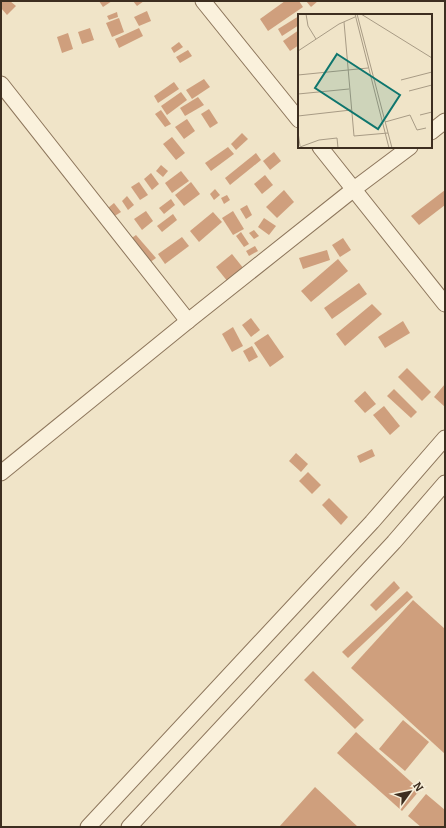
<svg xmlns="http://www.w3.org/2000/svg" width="446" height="828" font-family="Bitter,serif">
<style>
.building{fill:#cf9f7d}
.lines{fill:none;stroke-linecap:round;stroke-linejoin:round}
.street-casing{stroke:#8d765c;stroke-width:17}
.street{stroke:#faf1dc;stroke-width:15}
.inset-road{fill:none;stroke:#a89b85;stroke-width:1}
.view{fill:#0f766e;fill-opacity:0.15;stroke:#0f766e;stroke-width:2}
.inset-edge{fill:none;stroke:#3d2e20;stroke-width:2}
</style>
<rect width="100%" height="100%" fill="#f0e4c8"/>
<g class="building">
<polygon points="1,1 10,1 16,6 7,15 1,8"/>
<polygon points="99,1 112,1 103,7"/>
<polygon points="133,1 144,1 137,6"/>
<polygon points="285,1 299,1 303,7 268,31 260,19"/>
<polygon points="306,1 318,1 311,7"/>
<polygon points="147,11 151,21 139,26 134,17"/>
<polygon points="117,12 118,17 109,20 107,16"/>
<polygon points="299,16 299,25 282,36 278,29"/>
<polygon points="119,18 124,32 112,37 106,23"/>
<polygon points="90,28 94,40 82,44 78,32"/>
<polygon points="139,28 143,36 119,48 115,39"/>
<polygon points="299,30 299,45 290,51 283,41"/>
<polygon points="68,33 73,49 62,53 57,37"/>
<polygon points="179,42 183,47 174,53 171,48"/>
<polygon points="188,50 192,56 180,63 176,57"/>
<polygon points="204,79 210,87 192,99 186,90"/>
<polygon points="174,82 179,89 158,103 154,96"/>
<polygon points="181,92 187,100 167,115 161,106"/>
<polygon points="198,97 204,105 185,116 180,108"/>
<polygon points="209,109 218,123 210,128 201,114"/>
<polygon points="161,110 171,124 165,127 155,114"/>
<polygon points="187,119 195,131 184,139 175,127"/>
<polygon points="242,133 248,139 236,150 231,144"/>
<polygon points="172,137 185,153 176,160 163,144"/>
<polygon points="228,147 234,154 211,171 205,163"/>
<polygon points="274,152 281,161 270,170 263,161"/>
<polygon points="256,153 261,160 230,185 225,178"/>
<polygon points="161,165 168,171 163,177 156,171"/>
<polygon points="181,171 189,181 172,193 165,183"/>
<polygon points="151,173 159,184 152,190 144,179"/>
<polygon points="265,175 273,185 262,194 254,184"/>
<polygon points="139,182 148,195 140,200 131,187"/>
<polygon points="191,182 200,194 184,206 175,195"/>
<polygon points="215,189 220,195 214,200 210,194"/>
<polygon points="284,190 294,202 277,218 266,207"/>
<polygon points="445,190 445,205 419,225 411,216"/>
<polygon points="227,195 230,200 224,204 221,198"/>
<polygon points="127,196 134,205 128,210 122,201"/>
<polygon points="171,199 175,205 164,214 159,208"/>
<polygon points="114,203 121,212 113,217 108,208"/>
<polygon points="247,205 252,215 246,219 240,209"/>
<polygon points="146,211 153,221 142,230 134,219"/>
<polygon points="233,211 244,229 233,235 222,218"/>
<polygon points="213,212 222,222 199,242 190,231"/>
<polygon points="173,214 177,220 162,232 157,226"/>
<polygon points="264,218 276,226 269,235 258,227"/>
<polygon points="254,230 259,236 254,239 249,233"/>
<polygon points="241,232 249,244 244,247 236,236"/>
<polygon points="136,235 156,258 149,263 129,240"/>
<polygon points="182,237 189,246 165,264 158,254"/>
<polygon points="343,238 351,250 340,257 332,245"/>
<polygon points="255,246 258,251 249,256 246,251"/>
<polygon points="327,250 330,260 303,269 299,258"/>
<polygon points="232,254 244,269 228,282 216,267"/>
<polygon points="338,259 348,271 311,302 301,291"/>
<polygon points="359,283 367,294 332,319 324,308"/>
<polygon points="372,304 382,314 345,346 336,334"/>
<polygon points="251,318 260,330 251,337 242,325"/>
<polygon points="403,321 410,333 385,348 378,337"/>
<polygon points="233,327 243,346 232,352 222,334"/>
<polygon points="268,334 284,357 270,367 254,343"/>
<polygon points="252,346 258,357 249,362 243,351"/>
<polygon points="407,368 431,392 422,401 398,377"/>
<polygon points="445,384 445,407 434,397"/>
<polygon points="394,389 417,412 411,418 387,396"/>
<polygon points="365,391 376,404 365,413 354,401"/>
<polygon points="384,406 400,426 390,435 373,415"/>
<polygon points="372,449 375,456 360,463 357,456"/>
<polygon points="296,453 308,464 301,472 289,461"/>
<polygon points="308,472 321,485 312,494 299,481"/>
<polygon points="329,498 348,517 341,525 322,505"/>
<polygon points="394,581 400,588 376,611 370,605"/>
<polygon points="407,591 413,597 348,658 342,652"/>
<polygon points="413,600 445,629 445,754 351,668"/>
<polygon points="313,671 364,720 355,729 304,680"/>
<polygon points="403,720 429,742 405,771 379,749"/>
<polygon points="356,732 420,790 402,811 337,753"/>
<polygon points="315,787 358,827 279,827"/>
<polygon points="426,794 445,810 445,827 421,827 408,816"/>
</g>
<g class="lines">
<defs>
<g id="street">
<polyline points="203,1 299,120"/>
<polyline points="1,84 188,321"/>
<polyline points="431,132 445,121"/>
<polyline points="320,147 445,304"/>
<polyline points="1,473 188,321 354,189 410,147"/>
<polyline points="88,827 372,522 445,438"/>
<polyline points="129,827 394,542 445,483"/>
</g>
</defs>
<use href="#street" class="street-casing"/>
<use href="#street" class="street"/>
</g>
<g transform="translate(298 14)">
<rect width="134" height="134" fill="#f0e4c8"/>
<path class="inset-road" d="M 8,0 L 10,12 L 18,25M 57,0 L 91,134M 59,0 L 94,134M 63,0 L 134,44M 46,8 L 56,122 L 90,119M 0,37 L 41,10 L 57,3M 0,61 L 70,54M 103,66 L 134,58M 111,77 L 134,71M 0,80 L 51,75M 122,101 L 134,98M 0,102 L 53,96M 87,108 L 112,101 L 119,116 L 128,114M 0,118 L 2,132M 2,133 L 21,126 L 39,124 L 40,134"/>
<path class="view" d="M 39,40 L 102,81 L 80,115 L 17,74 Z"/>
<rect width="134" height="134" class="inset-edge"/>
</g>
<rect width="446" height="828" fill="none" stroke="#3d2e20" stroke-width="4"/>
<g transform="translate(410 792) rotate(57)" stroke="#f7eed8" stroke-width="3" paint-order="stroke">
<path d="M0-3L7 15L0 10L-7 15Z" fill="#3d2e20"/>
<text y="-6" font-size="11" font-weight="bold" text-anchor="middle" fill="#3d2e20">N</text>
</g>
</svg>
